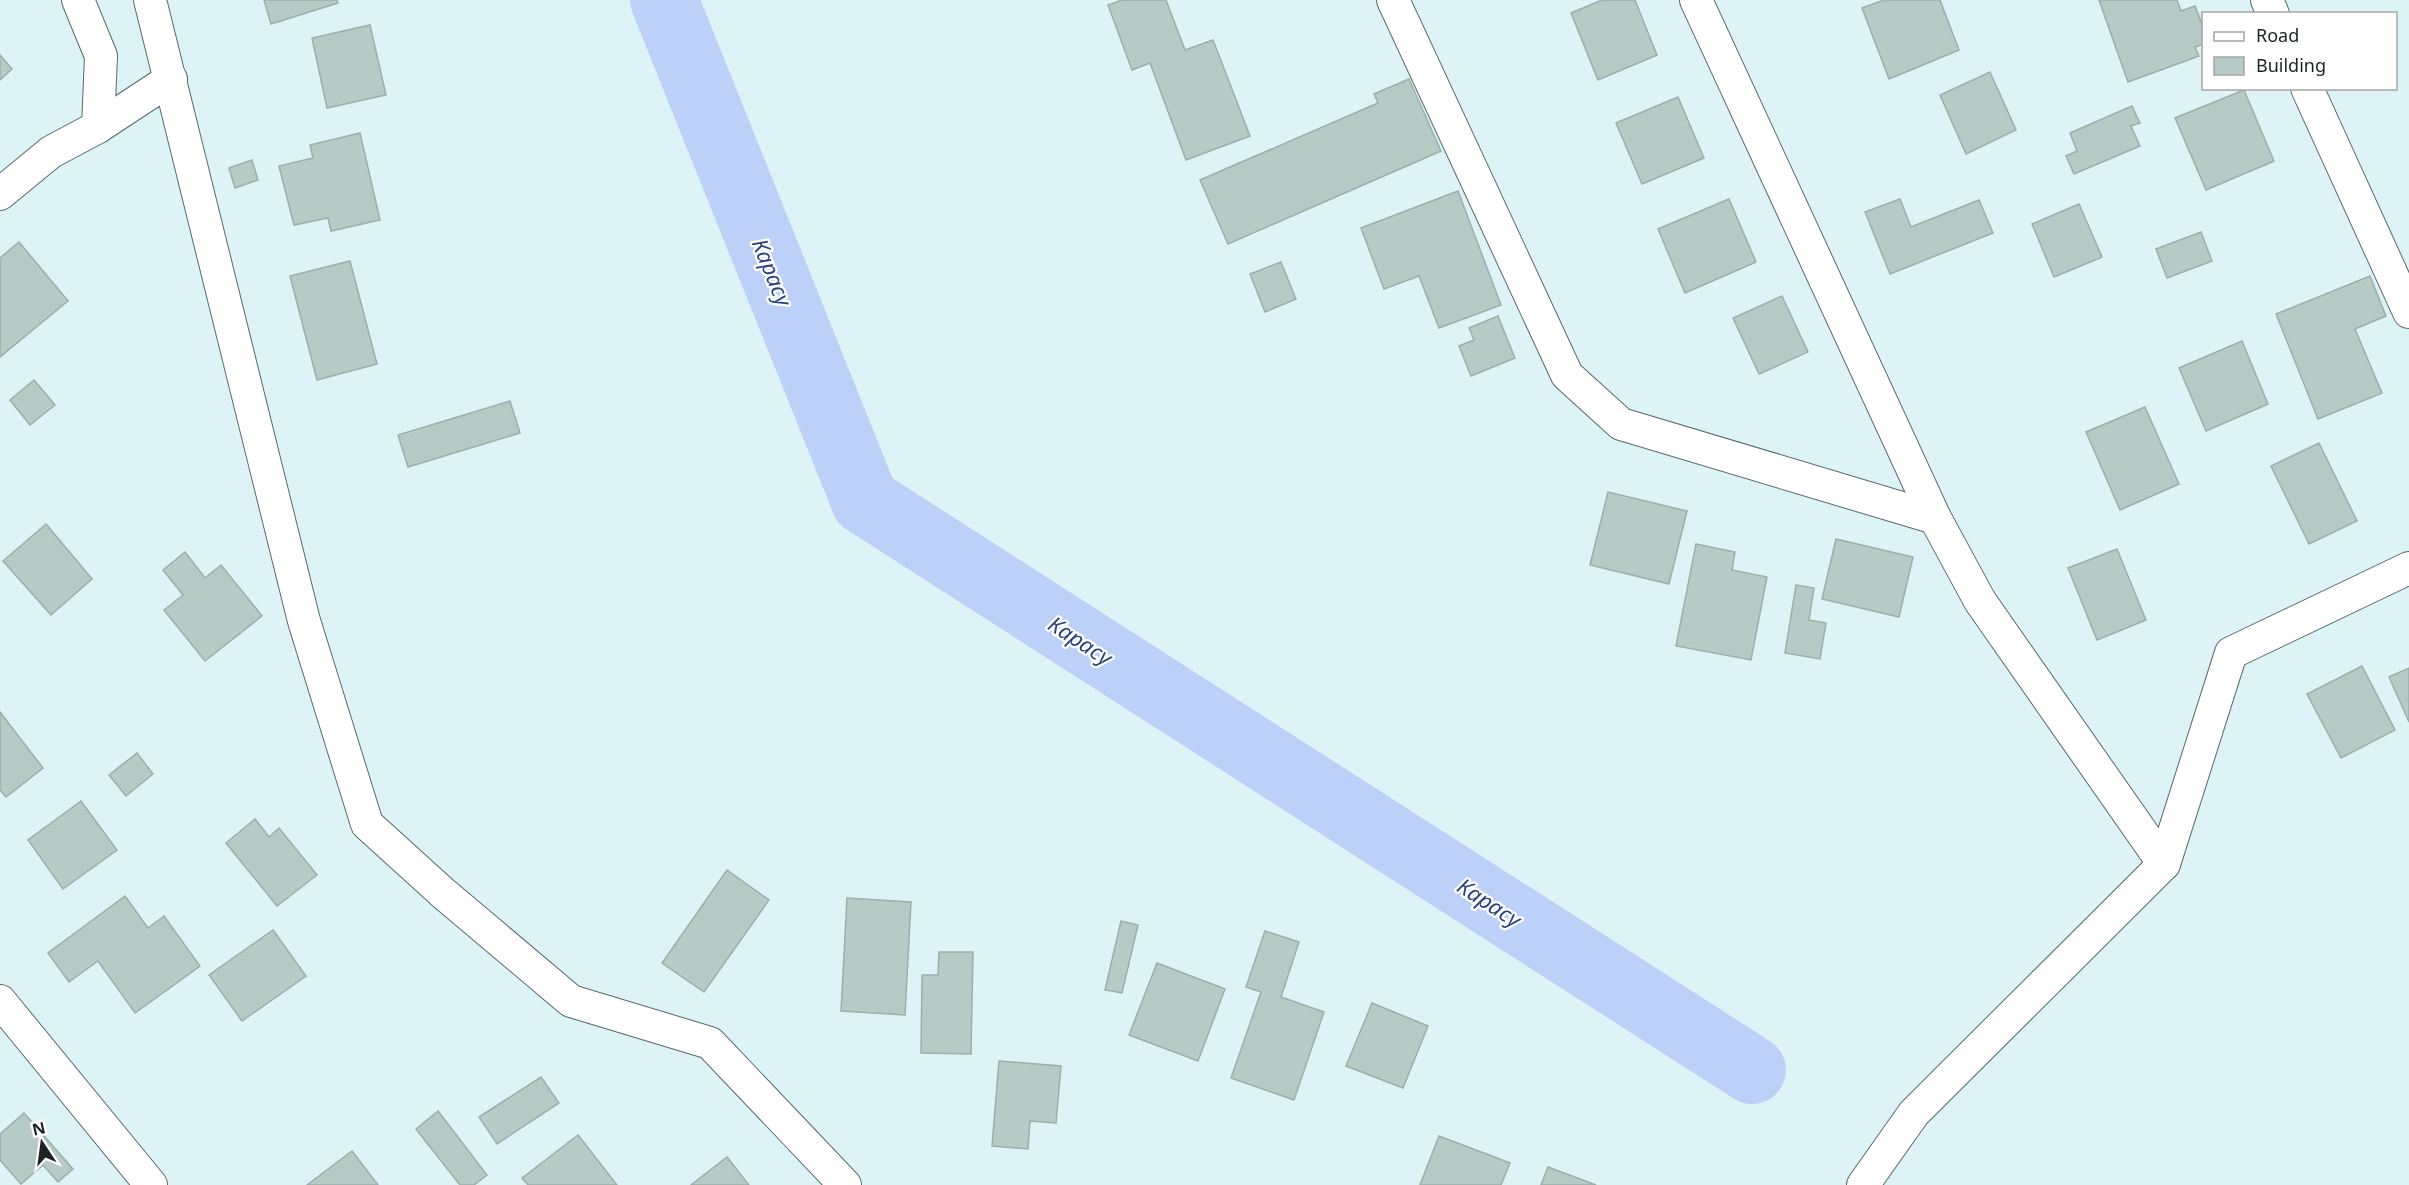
<svg xmlns="http://www.w3.org/2000/svg" width="2409" height="1185" font-family="'Noto Sans',sans-serif">
<style>
.lines{fill:none;stroke-linecap:round;stroke-linejoin:round}
.river{stroke:#bdd1f8;stroke-width:68}
.building{fill:#b6cac6;stroke:#9bafab;stroke-width:1.5}
.street-casing{stroke:#576a6d;stroke-width:34}
.street{stroke:#fff;stroke-width:32}
.labels{text-anchor:middle;dominant-baseline:central;stroke-width:4.5;stroke-linejoin:round;paint-order:stroke}
.water-label{font-size:22px;font-style:italic;fill:#29457f;stroke:#fff}
</style>
<rect width="100%" height="100%" fill="#ddf3f6"/>
<g class="lines">
<polyline class="river" points="664,0 865,501 1752,1070"/>
</g>
<g class="building">
<polygon points="264,0 337,0 338,3 271,24"/>
<polygon points="1122,0 1166,0 1185,50 1213,40 1250,136 1186,160 1150,63 1132,70 1108,5"/>
<polygon points="1602,0 1635,0 1657,55 1598,80 1571,13"/>
<polygon points="1884,0 1940,0 1959,50 1889,79 1862,8"/>
<polygon points="2099,0 2177,0 2181,11 2195,6 2204,29 2204,44 2195,47 2199,56 2128,82"/>
<polygon points="370,25 386,95 327,108 312,38"/>
<polygon points="0,55 12,69 0,80"/>
<polygon points="1990,72 2016,130 1966,154 1940,95"/>
<polygon points="1409,79 1441,151 1228,244 1200,180 1378,103 1374,94"/>
<polygon points="2244,90 2274,161 2206,190 2175,118"/>
<polygon points="1678,97 1704,158 1642,184 1616,123"/>
<polygon points="2132,106 2140,123 2131,126 2140,146 2074,174 2066,156 2077,151 2070,133"/>
<polygon points="360,133 380,220 331,231 328,218 294,225 279,166 313,158 310,145"/>
<polygon points="252,160 258,180 235,188 229,168"/>
<polygon points="1458,191 1501,305 1439,328 1419,276 1384,289 1361,228"/>
<polygon points="1729,199 1756,262 1685,293 1658,229"/>
<polygon points="1900,199 1911,227 1979,200 1993,233 1890,274 1865,212"/>
<polygon points="2079,204 2102,257 2054,277 2032,224"/>
<polygon points="2201,232 2212,261 2167,278 2156,249"/>
<polygon points="19,242 68,301 0,357 0,258"/>
<polygon points="350,261 377,364 317,380 290,276"/>
<polygon points="1281,262 1296,299 1265,312 1250,274"/>
<polygon points="2370,276 2386,316 2355,329 2382,393 2318,419 2276,314"/>
<polygon points="1782,296 1808,352 1759,374 1733,318"/>
<polygon points="1498,316 1515,358 1471,376 1459,346 1474,340 1469,328"/>
<polygon points="2242,341 2268,404 2206,431 2179,368"/>
<polygon points="34,380 55,405 30,425 10,400"/>
<polygon points="510,401 520,433 408,467 398,435"/>
<polygon points="2145,407 2179,484 2120,510 2086,432"/>
<polygon points="2319,443 2357,521 2309,544 2271,466"/>
<polygon points="1608,492 1687,511 1669,584 1590,565"/>
<polygon points="46,524 92,579 51,615 3,561"/>
<polygon points="1836,539 1913,557 1899,617 1822,599"/>
<polygon points="1696,544 1735,552 1732,570 1767,577 1751,660 1676,646"/>
<polygon points="2117,549 2146,620 2097,640 2068,568"/>
<polygon points="185,552 205,578 221,565 262,616 205,661 164,610 183,595 163,570"/>
<polygon points="1796,585 1814,588 1809,620 1826,623 1820,659 1785,653"/>
<polygon points="2362,666 2395,730 2341,758 2307,694"/>
<polygon points="2409,668 2409,722 2389,677"/>
<polygon points="0,712 43,768 6,797 0,790"/>
<polygon points="137,753 153,774 126,796 109,775"/>
<polygon points="81,801 117,850 63,889 28,840"/>
<polygon points="255,819 269,837 279,828 317,875 277,906 226,843"/>
<polygon points="727,870 769,900 704,992 662,963"/>
<polygon points="125,896 148,928 164,916 200,966 135,1013 98,961 69,982 48,953"/>
<polygon points="847,898 911,902 905,1015 841,1011"/>
<polygon points="1121,921 1138,925 1122,993 1105,990"/>
<polygon points="273,930 306,976 242,1021 209,975"/>
<polygon points="1265,931 1299,942 1281,997 1324,1012 1294,1100 1231,1078 1261,992 1246,987"/>
<polygon points="939,952 973,952 971,1054 921,1053 922,975 938,975"/>
<polygon points="1157,963 1225,989 1198,1061 1129,1035"/>
<polygon points="1372,1003 1428,1026 1403,1088 1346,1066"/>
<polygon points="999,1061 1061,1066 1056,1123 1030,1121 1028,1149 992,1146"/>
<polygon points="541,1077 559,1103 497,1144 479,1117"/>
<polygon points="438,1111 487,1175 474,1185 460,1185 416,1129"/>
<polygon points="24,1113 73,1169 58,1182 43,1165 21,1184 0,1160 0,1134"/>
<polygon points="578,1135 617,1185 528,1185 522,1178"/>
<polygon points="1439,1136 1510,1163 1501,1185 1420,1185"/>
<polygon points="352,1151 378,1185 307,1185"/>
<polygon points="727,1157 749,1185 691,1185"/>
<polygon points="1548,1167 1596,1185 1541,1185"/>
</g>
<g class="lines">
<defs>
<g id="street">
<polyline points="78,0 101,56 98,127"/>
<polyline points="150,0 304,621 367,824 443,893 571,1001 710,1043 845,1185"/>
<polyline points="1393,0 1567,375 1621,424 1935,518"/>
<polyline points="1696,0 1935,518 1980,601 2164,864"/>
<polyline points="2267,0 2273,14"/>
<polyline points="2307,88 2409,312"/>
<polyline points="0,194 51,152 98,127 171,79"/>
<polyline points="0,1001 151,1185"/>
<polyline points="1863,1185 1914,1113 2164,864 2231,653 2409,568"/>
</g>
</defs>
<use href="#street" class="street-casing"/>
<use href="#street" class="street"/>
</g>
<g class="labels">
<g class="water-label">
<text transform="translate(773 272) rotate(68)">Карасу</text>
<text transform="translate(1081 640) rotate(33)">Карасу</text>
<text transform="translate(1490 902) rotate(33)">Карасу</text>
</g>
</g>
<rect x="2202" y="12" width="195" height="78" fill="#ffffff" stroke="#a4a7a7" stroke-width="1.5"/>
<rect x="2214" y="32" width="30" height="9" fill="#ffffff" stroke="#a4a7a7" stroke-width="1.5"/>
<text x="2256" y="42" font-size="18" fill="#1b2324">Road</text>
<rect x="2214" y="57" width="30" height="18" fill="#b6cac6" stroke="#a4a7a7" stroke-width="1.5"/>
<text x="2256" y="72" font-size="18" fill="#1b2324">Building</text>
<g transform="translate(42 1143) rotate(347)" stroke="#ffffff" stroke-width="4.5" paint-order="stroke">
<path d="M0-4.5L10 22L0 15L-10 22Z" fill="#1b2324"/>
<text y="-9" font-size="16" font-weight="bold" text-anchor="middle" fill="#1b2324">N</text>
</g>
</svg>
